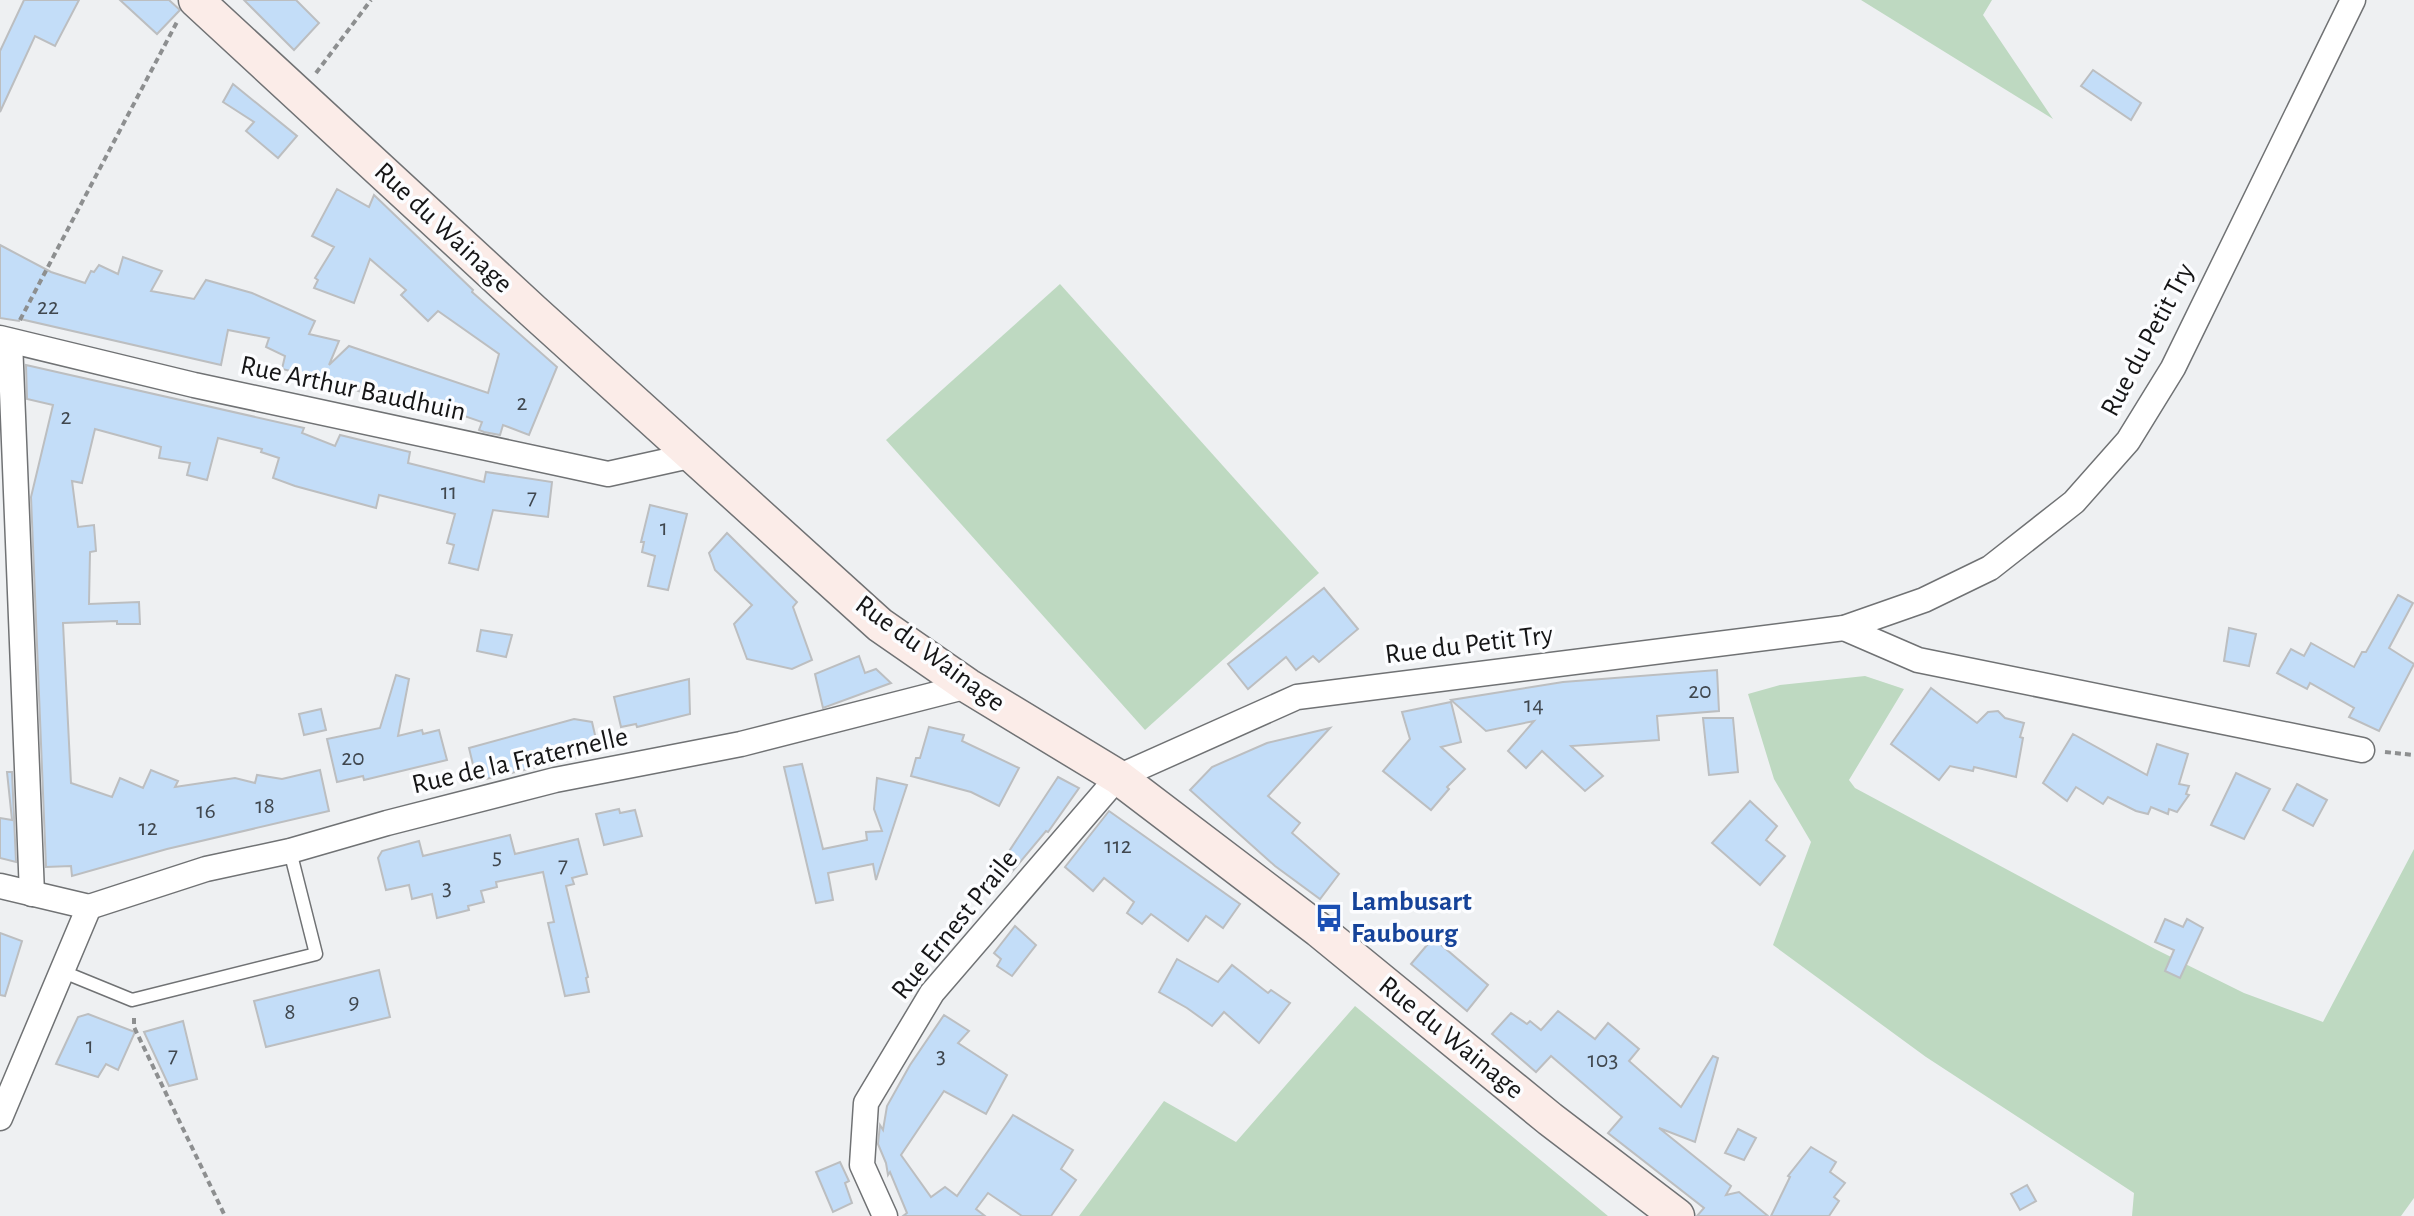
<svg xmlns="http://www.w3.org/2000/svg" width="2414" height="1216" font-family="'Alegreya Sans',sans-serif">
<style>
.green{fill:#bed9c1}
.building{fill:#c3ddf8;stroke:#bcbec0;stroke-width:2}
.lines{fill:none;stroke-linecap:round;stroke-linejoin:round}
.lane-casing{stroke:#707274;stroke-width:15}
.street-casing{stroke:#707274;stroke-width:27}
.secondary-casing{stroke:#707274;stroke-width:37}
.path{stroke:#8d8f90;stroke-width:4;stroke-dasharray:6 4;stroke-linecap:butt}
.lane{stroke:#fff;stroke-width:12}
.street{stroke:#fff;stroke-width:24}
.secondary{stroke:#fbece8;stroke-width:34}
.labels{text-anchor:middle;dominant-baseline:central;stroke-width:7;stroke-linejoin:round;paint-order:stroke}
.number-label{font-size:24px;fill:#40474e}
.street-label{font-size:28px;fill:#151516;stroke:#fcfdff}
.transit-label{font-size:28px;font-weight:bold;fill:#164399;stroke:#fcfdff;text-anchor:start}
</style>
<rect width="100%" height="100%" fill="#eef0f2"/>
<g class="green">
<polygon points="1861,0 1992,0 1983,15 2053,119"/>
<polygon points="1060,284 1319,573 1145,730 886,440"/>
<polygon points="1865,676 1904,689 1849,780 1855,788 2155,949 2244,993 2323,1022 2414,849 2414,1198 2401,1216 2132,1216 2134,1193 1926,1057 1773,945 1811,842 1774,779 1748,694 1780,685"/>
<polygon points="1355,1006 1608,1216 1079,1216 1164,1101 1236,1142"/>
</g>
<g class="building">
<polygon points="24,0 79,0 55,46 35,36 0,112 0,51"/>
<polygon points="120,0 169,0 180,10 157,34"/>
<polygon points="244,0 296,0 319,23 294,50"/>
<polygon points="2093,70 2141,103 2131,120 2081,86"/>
<polygon points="233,84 297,136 278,158 246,131 254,122 223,102"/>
<polygon points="337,189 369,207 374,195 473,290 472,292 557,367 529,435 503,425 500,435 484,432 479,430 482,422 415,399 412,408 358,391 360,387 282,369 285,356 266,347 269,338 228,330 221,365 20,319 19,321 0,318 0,245 51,272 85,283 91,271 94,272 99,265 118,274 123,257 162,271 151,291 194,299 206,280 252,293 315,321 309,334 339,341 329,365 349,346 488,393 499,354 438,311 428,321 401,295 406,290 370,259 354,303 314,288 318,280 315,278 334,247 312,236"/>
<polygon points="26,365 304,428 302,433 335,446 340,435 410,452 408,463 484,482 486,472 552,482 548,517 493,510 478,570 449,563 454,545 447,543 455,514 379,495 376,508 295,486 273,478 279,458 261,452 262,449 218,438 207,480 187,475 190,463 159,458 161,447 95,429 82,483 72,481 78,527 94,525 96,551 90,552 89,604 139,602 140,624 117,624 117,621 63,623 71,783 112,797 120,778 143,788 151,770 178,781 175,787 235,778 255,783 257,775 282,779 320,770 329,811 167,849 72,876 71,866 46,867 31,497 53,405 27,399"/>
<polygon points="650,505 687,514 668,590 648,586 655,556 642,552 644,542 641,542"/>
<polygon points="727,533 797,602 793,607 812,660 792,669 747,659 734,624 752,605 715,570 709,553"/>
<polygon points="1324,588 1358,629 1319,662 1313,656 1296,670 1286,657 1248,689 1228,664"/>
<polygon points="2398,595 2413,603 2389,648 2414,664 2379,731 2349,717 2354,708 2310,683 2307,689 2277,673 2291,649 2304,656 2311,643 2354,667 2362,652 2366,652"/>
<polygon points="2229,628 2256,634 2249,666 2224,661"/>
<polygon points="481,630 512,635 506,657 477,651"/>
<polygon points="859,656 865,673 876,669 891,683 823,708 815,674"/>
<polygon points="1717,670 1719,711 1657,716 1659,740 1571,746 1603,776 1585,791 1542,751 1526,768 1508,751 1534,721 1486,731 1451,700 1563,682"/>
<polygon points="396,675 409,679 398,736 422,730 423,734 439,730 447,760 364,780 363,776 337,782 327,739 380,728"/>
<polygon points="689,679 690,714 637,727 636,724 621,727 614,697"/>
<polygon points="1931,688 1977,723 1988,712 1998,711 2005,718 2024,723 2020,737 2023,738 2016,777 1974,767 1973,771 1950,766 1939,780 1891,744"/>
<polygon points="1451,702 1461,742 1441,747 1465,769 1447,787 1449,789 1431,810 1383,771 1410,739 1402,712"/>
<polygon points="321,709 326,730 304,735 299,714"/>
<polygon points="1703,718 1733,718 1738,772 1709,775"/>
<polygon points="574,719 592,722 598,748 582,751 584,756 477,781 469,748"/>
<polygon points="929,727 964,735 962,741 1019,768 999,806 971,792 911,776 916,758 920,758"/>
<polygon points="1330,728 1268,796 1300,823 1292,833 1339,874 1320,899 1275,866 1190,790 1212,767 1267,743"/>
<polygon points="2073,734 2147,775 2157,744 2188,754 2179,784 2189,786 2186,794 2189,795 2177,812 2169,809 2168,814 2151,807 2148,814 2136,811 2108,797 2103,804 2076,787 2067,801 2043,783"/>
<polygon points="802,764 823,849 867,840 866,832 882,831 874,809 877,778 907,785 876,880 873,864 828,873 833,900 816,903 784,767"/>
<polygon points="7,772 12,772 16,862 0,858 0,818 12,820"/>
<polygon points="2236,773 2270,789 2244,839 2211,825"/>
<polygon points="1058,777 1079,788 1048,832 1046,831 1011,873 1000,865"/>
<polygon points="2297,784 2327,800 2313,826 2283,810"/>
<polygon points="1750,801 1777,826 1766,840 1785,856 1760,885 1712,843"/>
<polygon points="619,809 620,813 635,810 642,836 604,845 596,814"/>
<polygon points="1109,811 1240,904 1223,928 1206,916 1188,941 1151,914 1142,924 1127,913 1134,902 1104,878 1093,891 1065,867"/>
<polygon points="510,835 515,854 578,839 587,874 572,878 574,884 566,886 588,977 586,978 589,992 565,996 548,923 554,922 543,872 496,882 497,887 481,891 484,902 468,906 469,910 437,918 432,894 412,899 409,885 386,890 378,858 382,851 419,841 423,856"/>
<polygon points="2165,919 2183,927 2187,919 2203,928 2180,978 2165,971 2174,950 2155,942"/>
<polygon points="1015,926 1036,945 1012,976 997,966 1001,959 994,953"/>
<polygon points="0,933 22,941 5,996 0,995"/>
<polygon points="1433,938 1488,985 1467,1011 1411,964"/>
<polygon points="1177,959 1218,982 1232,965 1268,993 1271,990 1290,1003 1259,1043 1224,1012 1212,1026 1187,1008 1159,992"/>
<polygon points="379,970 390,1017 266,1047 254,1001"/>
<polygon points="1558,1011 1595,1039 1608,1023 1639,1049 1629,1061 1681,1107 1713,1056 1718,1058 1695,1142 1659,1128 1731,1186 1726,1195 1739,1192 1768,1216 1697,1216 1704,1208 1608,1133 1622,1117 1551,1056 1536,1072 1492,1034 1511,1013 1527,1024 1530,1021 1541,1030"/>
<polygon points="88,1014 135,1032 118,1070 106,1064 98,1077 56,1064 78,1017"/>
<polygon points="944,1015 969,1031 958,1043 1007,1075 986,1114 944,1091 901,1155 931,1197 945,1187 957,1196 1013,1115 1073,1150 1061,1169 1076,1180 1051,1216 1022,1216 988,1193 976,1209 985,1216 903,1216 907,1213 890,1172 888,1175 886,1163 878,1144 880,1125 883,1130 887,1106 910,1065"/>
<polygon points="183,1021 197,1079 169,1086 144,1032"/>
<polygon points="1738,1129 1756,1138 1744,1160 1725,1153"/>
<polygon points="1811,1147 1836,1162 1830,1172 1845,1183 1834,1197 1839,1201 1829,1216 1771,1216 1790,1177 1788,1176"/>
<polygon points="840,1162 849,1181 845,1183 852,1203 833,1212 816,1172"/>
<polygon points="2027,1185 2036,1201 2020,1210 2011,1194"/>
</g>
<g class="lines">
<defs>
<polyline id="lane" points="61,971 132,1000 316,954 290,851"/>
<g id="street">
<polyline points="0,338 194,385 608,474 694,455"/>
<polyline points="10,341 32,894"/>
<polyline points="1844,628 1918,660 2362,750"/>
<polyline points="0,886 89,907"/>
<polyline points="89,907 206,869 290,851 387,823 555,780 741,744 968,686"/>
<polyline points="0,1118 89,907"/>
<polyline points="885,1216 862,1165 866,1103 932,993 1118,777 1297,697 1844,628 1924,600 1990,568 2074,502 2128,441 2173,368 2353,0"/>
</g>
<polyline id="secondary" points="196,0 533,311 880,625 968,686 1118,777 1319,930 1550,1119 1677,1216"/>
</defs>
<use href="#lane" class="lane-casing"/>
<use href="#street" class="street-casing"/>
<use href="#secondary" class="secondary-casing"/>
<g class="path">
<polyline points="316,73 371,0"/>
<polyline points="20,320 178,20"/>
<polyline points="2385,752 2414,755"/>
<polyline points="134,1018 134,1027 225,1216"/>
</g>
<use href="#lane" class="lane"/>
<use href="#street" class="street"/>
<use href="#secondary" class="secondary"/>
</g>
<defs>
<symbol id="bus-bare" viewBox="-9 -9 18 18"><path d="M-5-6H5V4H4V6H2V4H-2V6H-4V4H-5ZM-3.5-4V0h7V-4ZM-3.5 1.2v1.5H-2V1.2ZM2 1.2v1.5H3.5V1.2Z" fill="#1a4fb4" stroke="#fcfdff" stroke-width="2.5" paint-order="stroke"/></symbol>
</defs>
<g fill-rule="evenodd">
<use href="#bus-bare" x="1309" y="898" width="40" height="40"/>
</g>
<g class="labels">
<g class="number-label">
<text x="48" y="307">22</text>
<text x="522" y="403">2</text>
<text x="66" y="417">2</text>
<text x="449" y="492">11</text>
<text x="532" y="497">7</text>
<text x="664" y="528">1</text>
<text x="1700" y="691">20</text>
<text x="1534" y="705">14</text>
<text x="353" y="758">20</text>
<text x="265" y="806">18</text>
<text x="206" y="811">16</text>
<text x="148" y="828">12</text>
<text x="1118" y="846">112</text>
<text x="497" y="857">5</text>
<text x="563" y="865">7</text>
<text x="447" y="888">3</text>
<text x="354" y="1002">9</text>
<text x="290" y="1012">8</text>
<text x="90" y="1046">1</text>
<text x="173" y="1055">7</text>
<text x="941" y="1056">3</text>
<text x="1603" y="1060">103</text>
</g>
<g class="street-label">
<text transform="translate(443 228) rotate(43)">Rue du Wainage</text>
<text transform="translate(2148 340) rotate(-62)">Rue du Petit Try</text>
<text transform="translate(353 389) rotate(12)">Rue Arthur Baudhuin</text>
<text transform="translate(1469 645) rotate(-7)">Rue du Petit Try</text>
<text transform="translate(930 654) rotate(36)">Rue du Wainage</text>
<text transform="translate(520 761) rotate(-13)">Rue de la Fraternelle</text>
<text transform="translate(955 925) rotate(-51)">Rue Ernest Praile</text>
<text transform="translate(1451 1038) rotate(39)">Rue du Wainage</text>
</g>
<g class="transit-label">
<text x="1351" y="902">Lambusart<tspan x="1351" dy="32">Faubourg</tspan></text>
</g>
</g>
</svg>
